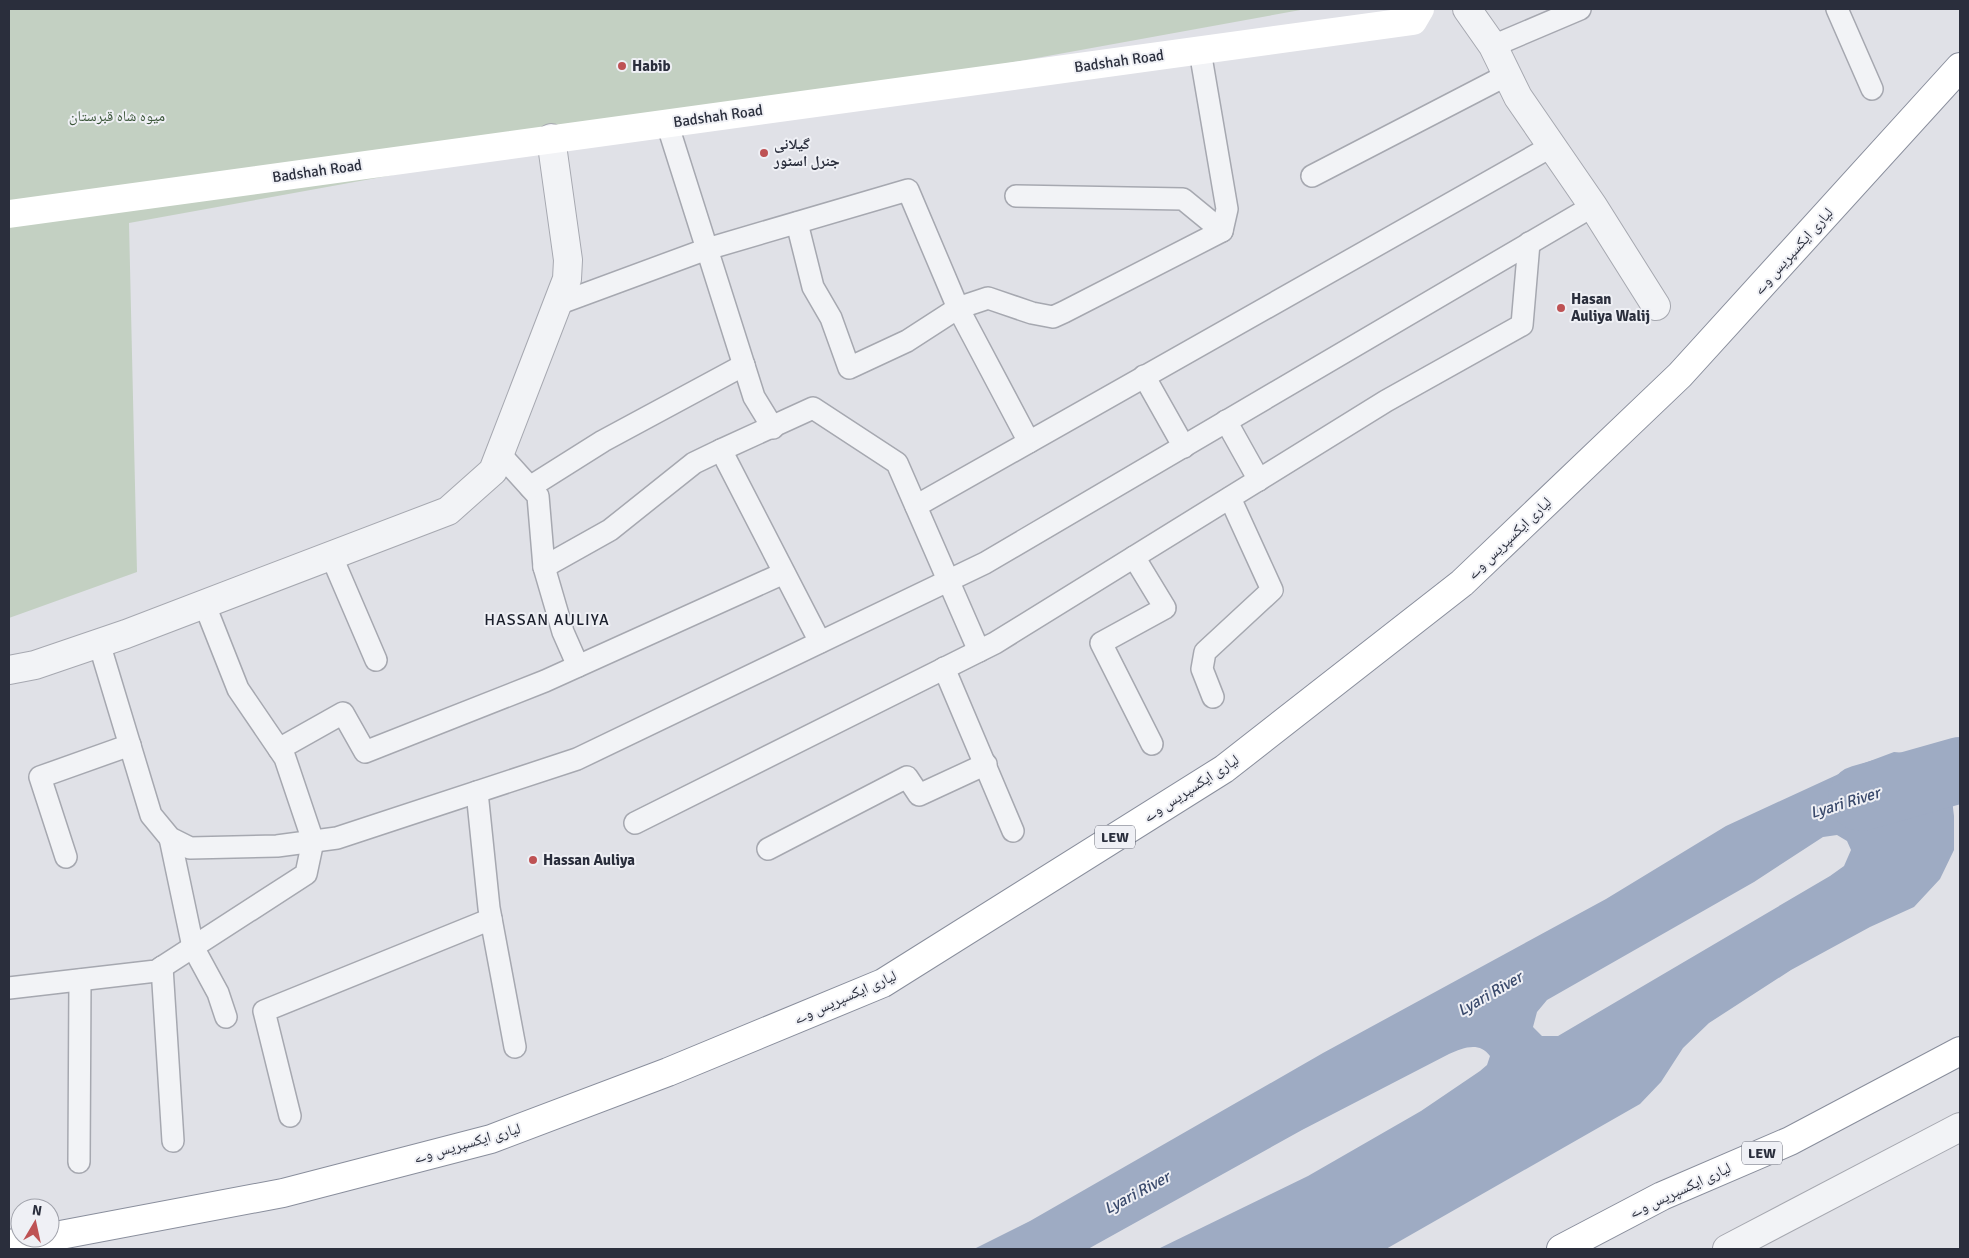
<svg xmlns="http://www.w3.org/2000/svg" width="1969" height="1258" font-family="Signika,'Noto Naskh Arabic',sans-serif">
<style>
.green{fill:#c3d0c2}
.water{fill:#9eabc3;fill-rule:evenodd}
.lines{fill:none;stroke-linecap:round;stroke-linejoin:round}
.river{stroke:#9eabc3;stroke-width:66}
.lane-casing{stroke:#a6a8b0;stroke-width:24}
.street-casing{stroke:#a6a8b0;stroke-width:30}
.highway-casing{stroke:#898e9c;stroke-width:30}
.lane{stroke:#f2f3f6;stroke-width:21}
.street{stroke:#f2f3f6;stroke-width:28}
.secondary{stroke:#fff;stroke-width:28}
.highway{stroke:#fff;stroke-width:28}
.poi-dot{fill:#be5254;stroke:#eff0f5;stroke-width:2}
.labels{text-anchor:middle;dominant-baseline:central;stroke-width:4;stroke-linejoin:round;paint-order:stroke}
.shield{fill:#eff0f5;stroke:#656874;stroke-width:1}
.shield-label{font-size:14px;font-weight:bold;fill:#2a2e3c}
.street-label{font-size:15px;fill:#2a2e3c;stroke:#eff0f5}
.poi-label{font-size:15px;font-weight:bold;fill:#2a2e3c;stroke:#eff0f5;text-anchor:start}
.park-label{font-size:15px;fill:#3b5639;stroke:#eff0f5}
.neighbourhood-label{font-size:16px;letter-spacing:1px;fill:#1c202d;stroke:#eff0f5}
.water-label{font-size:16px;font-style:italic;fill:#39496b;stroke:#eff0f5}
</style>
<rect width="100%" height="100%" fill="#e0e1e7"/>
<polygon class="green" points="9,9 1306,9 129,223 137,572 9,618"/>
<path class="water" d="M 1894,752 L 1930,755 L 1949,774 L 1954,816 L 1954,850 L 1940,879 L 1914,907 L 1870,927 L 1791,970 L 1709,1023 L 1683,1048 L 1661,1082 L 1640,1104 L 1386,1249 L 1158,1249 L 1308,1176 L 1421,1111 L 1480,1071 L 1487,1065 L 1490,1056 C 1479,1041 1463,1048 1449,1054 L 1302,1130 L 1088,1249 L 974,1249 L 1030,1221 L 1323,1053 L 1606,899 L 1726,826 L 1854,767 ZM 1837,835 L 1847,841 L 1851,850 L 1844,866 L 1830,876 L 1558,1036 L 1542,1036 L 1533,1027 L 1537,1012 L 1547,1000 L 1754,882 L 1823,837 Z"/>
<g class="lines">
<polyline class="river" points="1861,798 1960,770"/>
<defs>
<g id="lane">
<polyline points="1837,9 1872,89"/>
<polyline points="1493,46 1580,9"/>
<polyline points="667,123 754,397 773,428"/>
<polyline points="1312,176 1507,75"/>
<polyline points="1016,196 1183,199 1222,231"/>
<polyline points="797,223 813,287 831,318 849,368 907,341 958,308 988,298 1032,313 1053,317 1064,312 1222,231 1227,209 1200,51"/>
<polyline points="558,304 707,249 908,190 958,308 1029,442"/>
<polyline points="1144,376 1184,447"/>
<polyline points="1226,421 1259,480"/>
<polyline points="500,454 538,496 544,567 563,632 578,666"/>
<polyline points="530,487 603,441 744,365"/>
<polyline points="916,506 1552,146"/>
<polyline points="331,555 376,660"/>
<polyline points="1134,557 1165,608 1101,643 1152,744"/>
<polyline points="544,567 610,530 694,463 721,450"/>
<polyline points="820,642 721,450 813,408 897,463 979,651"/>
<polyline points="99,643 151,815 170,838 190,848 277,846 337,838 577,759 985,563 1593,206"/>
<polyline points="944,668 1013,831"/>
<polyline points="1213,697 1202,669 1205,652 1272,590 1230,498"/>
<polyline points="279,749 343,713 365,752 545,681 784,573"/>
<polyline points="477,792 489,908 515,1047"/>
<polyline points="635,823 995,643 1386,401 1522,325 1529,243"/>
<polyline points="170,838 193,947 218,993 226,1017"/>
<polyline points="768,849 907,777 919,795 986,764"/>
<polyline points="66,857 40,777 130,745"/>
<polyline points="162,967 173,1141"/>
<polyline points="9,988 156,971 306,874 313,841 285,758 238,689 204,603"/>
<polyline points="290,1116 264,1011 491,919"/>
<polyline points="79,1162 80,980"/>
</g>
<g id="street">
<polyline points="1467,9 1493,46 1518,97 1593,206 1656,306"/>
<polyline points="9,670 35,665 126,634 448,511 493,471 567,279 568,260 551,138"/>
<polyline points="1727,1249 1960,1127"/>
</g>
<g id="highway">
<polyline points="50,1237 283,1193 491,1139 668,1072 883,983 1224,769 1462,583 1680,375 1960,67"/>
<polyline points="9,1244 42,1238"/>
<polyline points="1561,1249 1662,1196 1790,1141 1960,1051"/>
</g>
</defs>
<use href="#lane" class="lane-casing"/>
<use href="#street" class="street-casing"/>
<use href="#highway" class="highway-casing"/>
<use href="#lane" class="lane"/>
<use href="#street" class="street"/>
<polyline class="secondary" points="9,214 1413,21 1420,9"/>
<use href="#highway" class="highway"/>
</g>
<g class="poi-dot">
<circle cx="622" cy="66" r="5"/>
<circle cx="764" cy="153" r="5"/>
<circle cx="1561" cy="308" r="5"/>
<circle cx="533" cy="860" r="5"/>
</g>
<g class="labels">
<g class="shield">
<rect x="1095" y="825.5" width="40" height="23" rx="4"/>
<rect x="1742" y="1141.5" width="40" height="23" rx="4"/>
</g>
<g class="shield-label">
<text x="1115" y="837">LEW</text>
<text x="1762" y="1153">LEW</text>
</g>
<g class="street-label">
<text transform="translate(1119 61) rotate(-8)">Badshah Road</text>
<text transform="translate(718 116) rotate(-8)">Badshah Road</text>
<text transform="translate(317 171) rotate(-8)">Badshah Road</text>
<text transform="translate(1793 251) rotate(-48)">لیاری ایکسپریس وے</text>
<text transform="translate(1509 538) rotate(-44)">لیاری ایکسپریس وے</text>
<text transform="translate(1191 788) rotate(-33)">لیاری ایکسپریس وے</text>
<text transform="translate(845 997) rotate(-24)">لیاری ایکسپریس وے</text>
<text transform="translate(467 1143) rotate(-16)">لیاری ایکسپریس وے</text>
<text transform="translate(1680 1190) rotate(-25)">لیاری ایکسپریس وے</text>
</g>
<g class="poi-label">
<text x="632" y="66">Habib</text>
<text x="774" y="144">گیلانی<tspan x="774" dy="17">جنرل اسٹور</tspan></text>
<text x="1571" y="299">Hasan<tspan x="1571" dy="17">Auliya Walij</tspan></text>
<text x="543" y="860">Hassan Auliya</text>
</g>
<g class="park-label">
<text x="117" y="116">میوہ شاہ قبرستان</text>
</g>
<g class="neighbourhood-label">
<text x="547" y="620">HASSAN AULIYA</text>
</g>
<g class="water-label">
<text transform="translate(1845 803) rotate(-17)">Lyari River</text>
<text transform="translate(1490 994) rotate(-30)">Lyari River</text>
<text transform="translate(1137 1193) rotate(-28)">Lyari River</text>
</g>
</g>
<rect width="1969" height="1258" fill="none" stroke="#2a2e3c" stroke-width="20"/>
<g transform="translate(35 1223) rotate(9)"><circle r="24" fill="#eff0f5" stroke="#a0a2ab"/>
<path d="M0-4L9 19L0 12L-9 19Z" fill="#be5254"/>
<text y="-8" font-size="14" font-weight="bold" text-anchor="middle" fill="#2a2e3c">N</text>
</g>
</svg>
